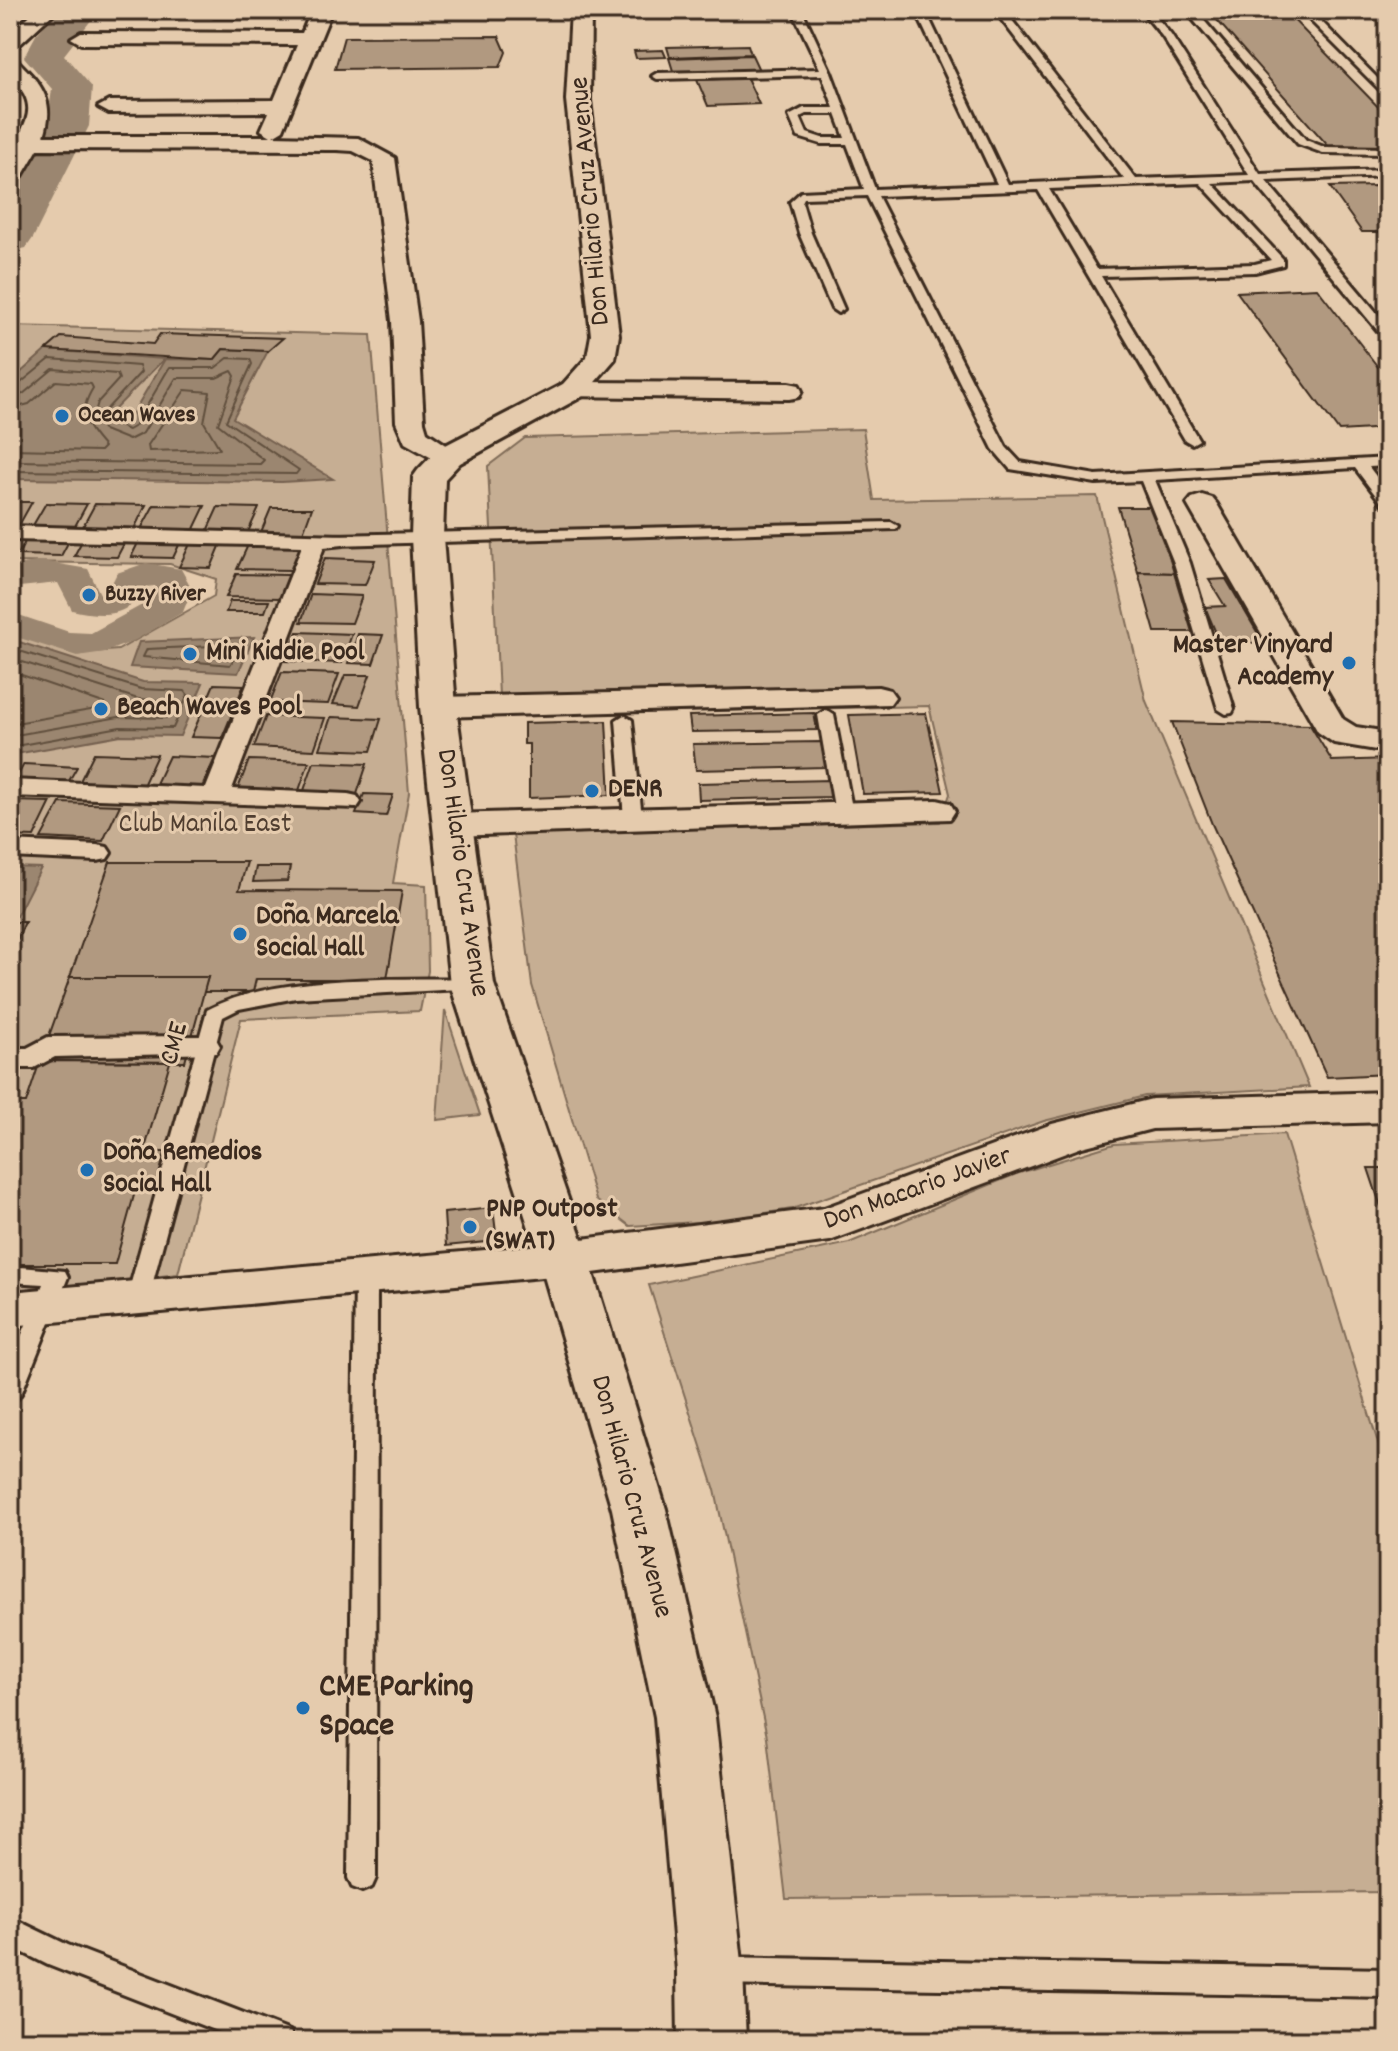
<svg xmlns="http://www.w3.org/2000/svg" width="1398" height="2051" font-family="Dekko,sans-serif">
<style>
.green{fill:#c6ae93;stroke:#806c58;stroke-width:2}
.water{fill:#9b866f;stroke:#75614f;stroke-width:2}
.lines{fill:none;stroke-linecap:round;stroke-linejoin:round}
.shore{stroke:#614f3e;stroke-width:2}
.canal{fill:#9b866f;fill-rule:evenodd}
.river{fill:#9b866f;fill-rule:evenodd}
.building{fill:#b19980;stroke:#3b2a1e;stroke-width:2}
.service-casing{stroke:#3b2a1e;stroke-width:6}
.pedestrian-casing{stroke:#3b2a1e;stroke-width:6}
.minor-casing{stroke:#3b2a1e;stroke-width:6}
.tertiary-casing{stroke:#3b2a1e;stroke-width:6}
.service{fill:#e5cbad;fill-rule:evenodd}
.pedestrian{fill:#e5cbad;fill-rule:evenodd}
.minor{fill:#e5cbad;fill-rule:evenodd}
.tertiary{fill:#e5cbad;fill-rule:evenodd}
.poi-dot{fill:#1f6fb2;stroke:#e5cbad;stroke-width:3}
.labels{text-anchor:middle;dominant-baseline:central;stroke-width:6;stroke-linejoin:round;paint-order:stroke}
.far-poi-label{font-size:24px;font-weight:bold;fill:#3b2a1e;stroke:#e5cbad;text-anchor:start}
.street-label{font-size:28px;fill:#3b2a1e;stroke:#e5cbad}
.poi-label{font-size:28px;font-weight:bold;fill:#3b2a1e;stroke:#e5cbad;text-anchor:start}
.park-label{font-size:28px;fill:#503e30;stroke:#e5cbad}
.near-poi-label{font-size:34px;font-weight:bold;fill:#3b2a1e;stroke:#e5cbad;text-anchor:start}
</style>
<rect width="100%" height="100%" fill="#e5cbad"/>
<filter id="ink" filterUnits="userSpaceOnUse"><feTurbulence type="fractalNoise" baseFrequency=".0125" numOctaves="2"/><feDisplacementMap in="SourceGraphic" scale="16" xChannelSelector="R" yChannelSelector="G"/><feConvolveMatrix kernelMatrix="1 2 1 2 8 2 1 2 1" color-interpolation-filters="sRGB"/></filter>
<g filter="url(#ink)">
<g class="green">
<polygon points="10,326 371,335 409,793 393,883 426,885 428,971 420,1011 241,1019 178,1274 10,1294 10,625 91,652 118,650 214,596 216,579 170,564 10,562"/>
<polygon points="863,429 874,500 1097,496 1146,701 1309,1087 1145,1096 1044,1121 792,1209 714,1221 630,1226 596,1200 532,985 513,834 940,822 950,794 929,706 500,716 488,466 525,438"/>
<polygon points="445,1010 480,1115 437,1120"/>
<polygon points="1284,1134 1388,1476 1388,1892 786,1899 767,1737 715,1490 649,1285 849,1243 1016,1174 1114,1144"/>
</g>
<g class="water">
<polygon points="223,349 268,351 233,418 333,479 282,482 10,479 10,382 46,350 164,359 111,413 127,423 165,359 214,360"/>
<polygon points="254,637 238,673 130,667 139,642"/>
<polygon points="10,639 143,682 203,683 180,736 121,735 10,755"/>
<polygon points="10,867 41,868 15,919 10,919"/>
</g>
<g class="lines">
<g class="shore">
<polyline points="10,387 18,385 50,359 139,366 141,372 104,412 108,421 128,430 135,426 169,368 215,368 228,358 250,359 252,364 226,421 299,470 296,474 10,471"/>
<polygon points="185,390 210,392 204,422 220,449 149,451 148,445"/>
<polyline points="10,397 23,394 53,369 117,374 119,379 98,402 94,416 104,430 129,440 143,433 176,378 216,378 232,371 235,376 218,424 264,460 260,464 10,461"/>
<path d="M 10,409 L 29,404 L 56,381 L 91,384 L 93,388 C 77,414 85,426 104,447 L 100,451 L 10,449"/>
<polygon points="235,645 239,650 230,665 143,657 147,649"/>
<polyline points="10,648 141,689 185,691 188,695 173,728 120,727 10,747"/>
<polyline points="10,658 138,699 170,701 173,705 166,718 119,717 10,736"/>
<polyline points="10,671 106,704 102,708 10,724"/>
</g>
<path class="canal" d="M 42,561 L 88,569 L 100,594 L 109,589 L 117,573 L 146,563 L 181,569 L 192,589 L 183,612 L 132,642 L 105,652 L 77,656 L 10,635 L 10,612 L 69,632 L 91,633 L 153,599 L 156,589 L 155,586 L 145,587 C 129,618 103,617 72,610 L 58,583 L 10,588 L 10,566 Z"/>
<polygon class="river" points="59,10 99,10 64,55 92,87 89,126 33,238 26,248 10,252 10,195 47,126 52,89 24,57 36,35"/>
</g>
<g class="building">
<polygon points="1208,10 1284,10 1388,117 1388,146 1330,148"/>
<polygon points="499,36 506,52 500,67 335,69 344,37"/>
<polygon points="748,45 751,54 670,57 667,47"/>
<polygon points="663,50 666,57 636,58 634,51"/>
<polygon points="752,55 759,70 674,74 669,58"/>
<polygon points="747,78 759,104 708,106 697,80"/>
<polygon points="1377,186 1388,200 1388,232 1362,232 1330,187"/>
<polygon points="1317,288 1388,380 1388,428 1339,431 1237,292"/>
<polygon points="160,334 283,338 268,351 223,349 214,360 46,350 61,337 153,344"/>
<polygon points="10,502 32,502 18,527 10,526"/>
<polygon points="46,503 87,504 74,528 32,527"/>
<polygon points="95,504 146,505 134,529 82,528"/>
<polygon points="154,505 205,506 193,531 141,529"/>
<polygon points="218,507 259,508 248,532 207,531"/>
<polygon points="1118,507 1154,507 1174,573 1138,572"/>
<polygon points="271,508 312,508 303,533 261,532"/>
<polygon points="26,540 69,541 61,556 18,555"/>
<polygon points="82,541 125,542 117,557 74,556"/>
<polygon points="138,543 180,543 173,558 131,557"/>
<polygon points="190,544 221,544 211,568 179,567"/>
<polygon points="248,545 301,546 291,570 237,569"/>
<polygon points="325,558 375,560 365,585 315,584"/>
<polygon points="1138,572 1174,573 1192,632 1155,632"/>
<polygon points="236,574 289,575 280,598 226,597"/>
<polygon points="1226,579 1263,642 1221,645 1205,607 1225,606 1209,580"/>
<polygon points="311,594 362,596 352,623 301,622"/>
<polygon points="230,601 269,601 265,612 226,612"/>
<polygon points="297,632 352,634 342,663 285,661"/>
<polygon points="358,634 383,635 373,664 348,663"/>
<polygon points="282,672 339,674 328,704 270,702"/>
<polygon points="345,675 370,675 359,706 333,704"/>
<polygon points="214,684 244,685 222,738 191,737"/>
<polygon points="814,713 817,730 691,732 689,716"/>
<polygon points="926,713 943,792 863,794 849,715"/>
<polygon points="266,716 325,718 314,750 254,747"/>
<polygon points="331,717 381,719 371,751 320,749"/>
<polygon points="606,721 610,795 529,798 529,744 524,744 524,723"/>
<polygon points="1172,722 1310,725 1332,761 1388,759 1388,1074 1327,1077 1212,824"/>
<polygon points="821,742 826,767 696,770 693,744"/>
<polygon points="94,753 157,755 141,790 77,787"/>
<polygon points="169,756 215,758 200,792 153,790"/>
<polygon points="249,760 309,762 297,796 236,794"/>
<polygon points="314,762 367,764 356,797 302,796"/>
<polygon points="24,764 77,767 66,786 13,784"/>
<polygon points="830,780 833,797 699,800 698,783"/>
<polygon points="364,794 393,795 386,816 356,814"/>
<polygon points="10,801 51,802 34,837 10,836"/>
<polygon points="60,803 120,805 103,841 41,838"/>
<polygon points="110,862 247,862 239,890 402,891 387,979 256,979 253,992 203,992 208,977 70,977"/>
<polygon points="256,867 290,867 287,881 253,882"/>
<polygon points="10,922 25,922 10,956"/>
<polygon points="70,977 208,977 185,1062 40,1061"/>
<polygon points="40,1061 170,1062 144,1152 169,1152 159,1188 136,1188 115,1264 10,1264 10,1103 26,1103"/>
<polygon points="1368,1168 1388,1168 1388,1216 1384,1216"/>
<polygon points="493,1208 497,1241 446,1246 444,1213"/>
<polygon points="10,1941 26,1942 10,1995"/>
</g>
<g class="lines">
<defs>
<g id="service">
<path d="M 792,10 L 802,10 L 831,72 L 875,189 L 997,184 L 917,14 L 922,11 L 927,14 L 1008,184 L 1124,179 L 994,10 L 1004,10 L 1136,179 L 1249,175 L 1162,36 L 1141,10 L 1151,10 L 1171,35 L 1260,174 L 1388,170 L 1388,176 L 1266,181 L 1388,326 L 1388,338 L 1383,337 L 1254,181 L 1212,183 L 1283,259 L 1283,265 L 1255,272 L 1101,276 L 1199,440 L 1192,444 L 1185,440 L 1038,190 L 878,196 L 1006,447 L 1020,462 L 1096,475 L 1388,458 L 1388,466 L 1369,467 L 1388,492 L 1388,506 L 1383,505 L 1355,468 L 1155,480 L 1190,563 L 1234,709 L 1232,713 L 1226,714 L 1218,709 L 1174,563 L 1141,481 L 1096,483 L 1010,469 L 993,449 L 867,196 L 804,198 L 802,202 L 811,233 L 844,309 L 838,313 L 832,309 L 799,233 L 790,202 L 801,192 L 864,189 L 847,144 L 821,144 L 798,137 L 789,116 L 804,108 L 834,108 L 822,75 L 657,79 L 652,76 L 657,73 L 820,69 ZM 806,114 L 836,114 L 845,138 L 822,138 L 807,133 L 800,117 ZM 1200,183 L 1271,260 L 1255,264 L 1097,269 L 1049,189 Z"/>
<polygon points="1185,10 1195,10 1306,140 1324,147 1388,148 1388,154 1323,153 1298,144"/>
<polygon points="1300,10 1310,10 1388,89 1388,98"/>
<polygon points="891,522 898,526 896,529 335,545 327,540 335,535"/>
<polygon points="826,710 834,715 853,813 844,818 835,813 818,715"/>
<polygon points="624,715 632,720 642,818 633,823 624,818 616,720"/>
<path d="M 472,978 L 482,984 L 479,988 L 296,998 L 239,1009 L 223,1017 L 149,1297 L 146,1303 L 130,1303 L 127,1297 L 207,1010 C 276,973 394,980 472,978 Z"/>
<polygon points="10,1266 65,1271 68,1277 22,1392 18,1398 10,1401 10,1363 43,1284 10,1282"/>
<polygon points="366,1270 374,1272 377,1278 376,1878 372,1887 362,1891 352,1887 348,1878 355,1278 358,1272"/>
<polygon points="10,1917 68,1945 290,2031 294,2041 242,2041 48,1965 10,1946"/>
<polygon points="716,1957 1388,1969 1388,1997 716,1985 705,1981 701,1971 705,1961"/>
</g>
<g id="pedestrian">
<polygon points="10,526 343,535 346,540 343,545 324,547 232,789 348,794 357,796 361,802 357,808 10,796 10,780 206,788 302,546 10,540"/>
<polygon points="10,841 97,845 107,847 111,853 107,859 97,861 10,857"/>
<polygon points="205,1036 216,1039 220,1046 216,1053 55,1057 34,1068 10,1068 10,1048 27,1048 48,1037"/>
</g>
<g id="minor">
<polygon points="36,10 57,10 17,47 10,49 10,33"/>
<path d="M 205,10 L 332,10 L 283,130 L 273,136 L 358,138 L 395,158 L 418,321 L 424,422 L 427,432 L 463,456 L 459,462 L 439,462 L 405,443 L 396,422 L 392,321 L 373,161 L 353,151 L 337,150 L 38,149 L 18,183 L 10,185 C 10,177 8,167 10,159 C 19,124 46,112 10,76 L 10,58 L 17,60 C 41,84 56,100 44,136 L 271,136 L 261,130 L 269,112 L 109,113 L 98,107 L 109,101 L 274,100 L 297,45 L 81,44 L 71,38 L 81,32 L 302,33 L 309,16 L 214,17 Z"/>
<polygon points="573,382 789,383 799,385 802,391 799,397 789,399 563,396 560,390 563,384"/>
<polygon points="1202,495 1212,498 1217,504 1343,719 1356,727 1388,732 1388,752 1334,743 1318,732 1187,504 1192,498"/>
<polygon points="878,687 890,690 895,697 890,704 438,717 426,714 421,707 426,700 438,697"/>
<polygon points="937,800 950,803 955,811 950,819 451,836 438,833 433,825 438,817 451,814"/>
<polygon points="564,1243 580,1248 586,1259 580,1270 564,1275 10,1326 10,1292"/>
</g>
<polygon id="tertiary" points="571,10 591,10 590,100 619,335 615,359 583,396 460,463 445,479 443,537 456,707 494,984 582,1239 824,1208 1052,1124 1152,1099 1388,1092 1388,1122 1152,1129 1082,1147 830,1241 593,1273 666,1509 715,1717 743,1971 746,2041 678,2041 677,1971 655,1717 612,1509 539,1259 450,984 420,707 411,537 413,477 418,470 438,449 563,384 587,357 591,335 566,100"/>
</defs>
<use href="#service" class="service-casing"/>
<use href="#pedestrian" class="pedestrian-casing"/>
<use href="#minor" class="minor-casing"/>
<use href="#tertiary" class="tertiary-casing"/>
<use href="#service" class="service"/>
<use href="#pedestrian" class="pedestrian"/>
<use href="#minor" class="minor"/>
<use href="#tertiary" class="tertiary"/>
</g>
</g>
<g class="poi-dot">
<circle cx="62" cy="416" r="8"/>
<circle cx="89" cy="595" r="8"/>
<circle cx="190" cy="654" r="8"/>
<circle cx="1349" cy="663" r="8"/>
<circle cx="101" cy="709" r="8"/>
<circle cx="592" cy="791" r="8"/>
<circle cx="240" cy="934" r="8"/>
<circle cx="87" cy="1170" r="8"/>
<circle cx="470" cy="1227" r="8"/>
<circle cx="303" cy="1708" r="8"/>
</g>
<g class="labels">
<g class="far-poi-label">
<text x="78" y="416">Ocean Waves</text>
<text x="105" y="595">Buzzy River</text>
</g>
<g class="street-label">
<text transform="translate(592 201) rotate(-95)">Don Hilario Cruz Avenue</text>
<text transform="translate(461 873) rotate(82)">Don Hilario Cruz Avenue</text>
<text transform="translate(176 1044) rotate(-75)">CME</text>
<text transform="translate(918 1190) rotate(-20)">Don Macario Javier</text>
<text transform="translate(630 1497) rotate(75)">Don Hilario Cruz Avenue</text>
</g>
<g class="poi-label">
<text x="1333" y="647" text-anchor="end">Master Vinyard<tspan x="1333" dy="32">Academy</tspan></text>
<text x="206" y="654">Mini Kiddie Pool</text>
<text x="117" y="709">Beach Waves Pool</text>
<text x="608" y="791">DENR</text>
<text x="256" y="918">Doña Marcela<tspan x="256" dy="32">Social Hall</tspan></text>
<text x="103" y="1154">Doña Remedios<tspan x="103" dy="32">Social Hall</tspan></text>
<text x="486" y="1211">PNP Outpost<tspan x="486" dy="32">(SWAT)</tspan></text>
</g>
<g class="park-label">
<text x="205" y="826">Club Manila East</text>
</g>
<g class="near-poi-label">
<text x="319" y="1688">CME Parking<tspan x="319" dy="39">Space</tspan></text>
</g>
</g>
<rect width="1398" height="2051" fill="none" stroke="#e5cbad" stroke-width="40"/>
<rect x="20" y="20" width="1358" height="2011" fill="none" stroke="#3b2a1e" stroke-width="3" filter="url(#ink)"/>
</svg>
